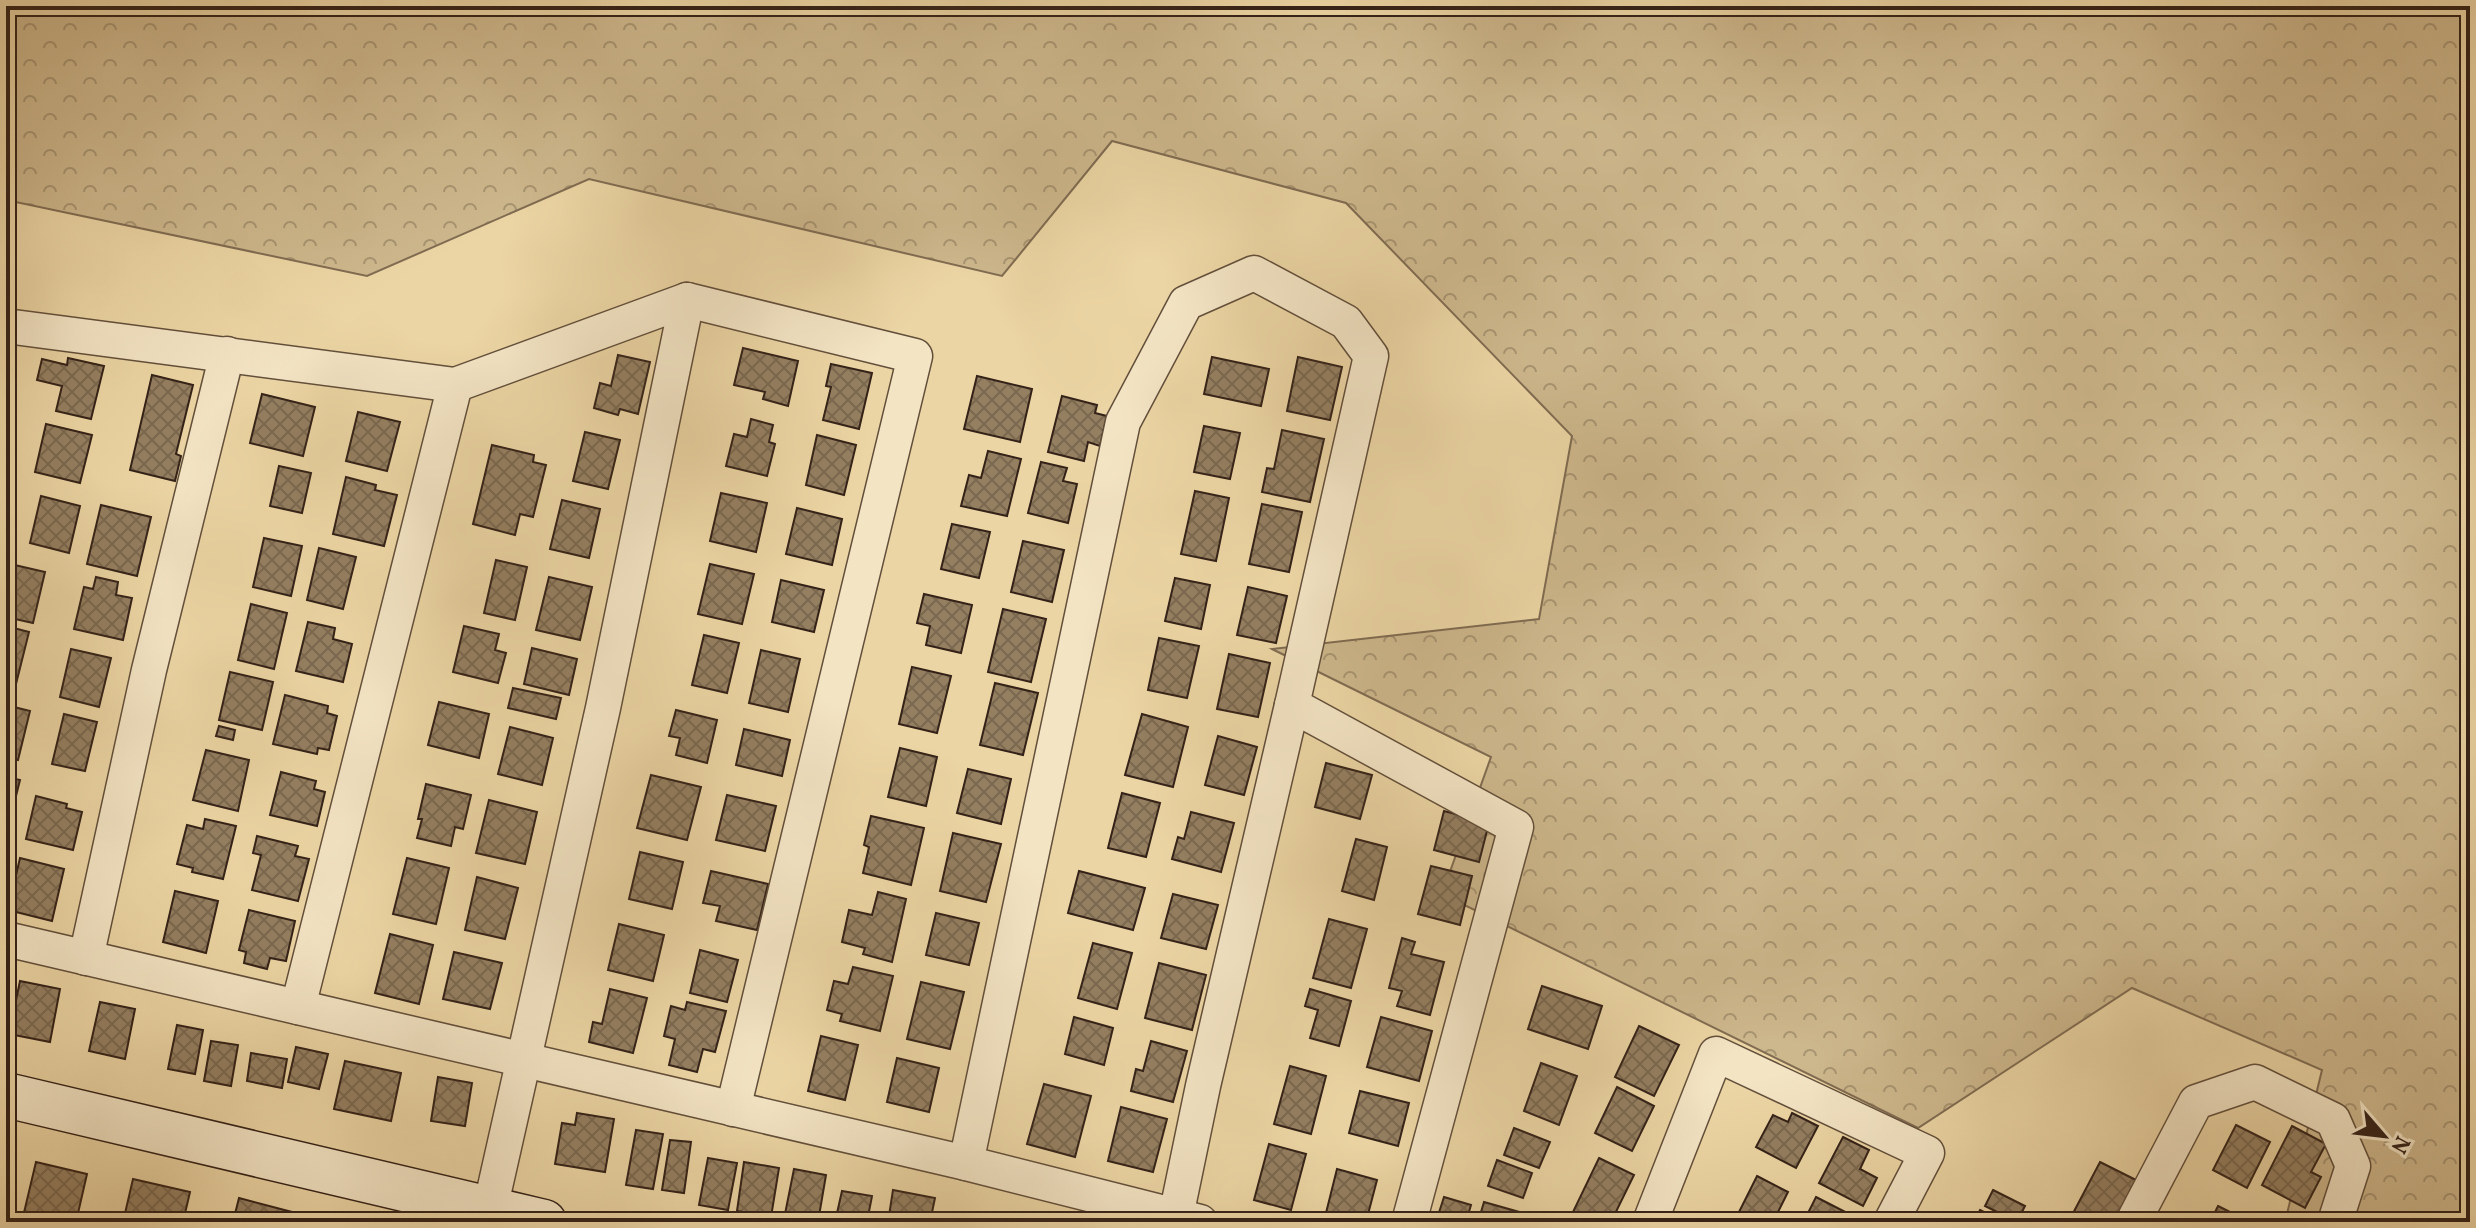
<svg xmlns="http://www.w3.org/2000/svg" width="2476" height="1228" font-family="Vollkorn,serif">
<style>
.forest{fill:url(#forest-crowns);stroke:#806c52;stroke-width:2}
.building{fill:url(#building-cross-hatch);stroke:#342218;stroke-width:2}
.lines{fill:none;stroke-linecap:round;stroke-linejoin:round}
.street-casing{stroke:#624f3b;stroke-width:37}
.secondary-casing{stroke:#342218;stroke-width:47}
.street{stroke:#f3e4c4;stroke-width:34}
.secondary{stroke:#f3e4c4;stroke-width:44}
</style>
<defs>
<pattern id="forest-crowns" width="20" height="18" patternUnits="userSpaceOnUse" patternTransform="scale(2)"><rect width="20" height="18" fill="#cdb78c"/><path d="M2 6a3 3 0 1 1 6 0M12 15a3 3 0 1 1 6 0" fill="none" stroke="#a79471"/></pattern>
<pattern id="building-cross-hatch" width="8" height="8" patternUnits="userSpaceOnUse" patternTransform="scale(2)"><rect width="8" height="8" fill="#947f61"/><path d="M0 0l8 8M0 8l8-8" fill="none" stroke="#7a684f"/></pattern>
</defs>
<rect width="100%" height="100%" fill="#ecd5a4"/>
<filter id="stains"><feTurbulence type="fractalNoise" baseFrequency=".0025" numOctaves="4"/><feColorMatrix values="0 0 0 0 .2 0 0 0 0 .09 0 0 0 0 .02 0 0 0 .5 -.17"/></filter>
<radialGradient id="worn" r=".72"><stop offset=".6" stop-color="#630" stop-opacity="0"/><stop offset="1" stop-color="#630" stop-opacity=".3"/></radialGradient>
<polygon class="forest" points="6,6 2470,6 2470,1222 2285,1222 2322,1070 2132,988 1918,1128 1442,894 1491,757 1272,649 1539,619 1572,436 1346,203 1112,141 1002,276 589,179 367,276 6,200"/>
<g class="building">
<polygon points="743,348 798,361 788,406 763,399 765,392 734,385"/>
<polygon points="618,355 650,362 638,414 620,409 618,415 594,408 600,383 611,386"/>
<polygon points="1212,357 1269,369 1261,406 1204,394"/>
<polygon points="1298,357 1342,367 1330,420 1287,411"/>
<polygon points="68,358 104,366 91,419 56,411 62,386 37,380 42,359 67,365"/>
<polygon points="831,364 872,373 859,429 823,420 831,387 826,386"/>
<polygon points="152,375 193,385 176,454 181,456 175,481 130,470"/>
<polygon points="977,376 1032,389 1020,442 964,429"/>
<polygon points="262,394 315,407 303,456 250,443"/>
<polygon points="1062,396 1097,405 1095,413 1107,416 1100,446 1088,442 1084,461 1048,452"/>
<polygon points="358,412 400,422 387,471 346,461"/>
<polygon points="751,419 773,425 769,442 775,444 767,476 726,466 734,434 747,437"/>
<polygon points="46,424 92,435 80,483 35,472"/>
<polygon points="1204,426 1240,433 1230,479 1194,472"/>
<polygon points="1282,430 1324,439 1310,502 1262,492 1267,468 1274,469"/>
<polygon points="585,432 620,440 608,489 573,481"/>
<polygon points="817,435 856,445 844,495 806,485"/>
<polygon points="492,445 534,455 533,462 546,465 533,517 520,514 515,535 473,524"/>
<polygon points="988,451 1021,459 1007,516 961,506 969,475 981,478"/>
<polygon points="1041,462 1067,468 1063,481 1077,484 1068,523 1028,513"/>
<polygon points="279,466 311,473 302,513 270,506"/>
<polygon points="346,477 376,485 375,490 397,495 384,546 333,534"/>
<polygon points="1195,491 1229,498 1216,561 1181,554"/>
<polygon points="721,493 767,503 756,552 710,541"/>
<polygon points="41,496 80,506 69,553 30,543"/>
<polygon points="562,500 600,509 589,558 550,549"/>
<polygon points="1262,504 1302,512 1289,572 1249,564"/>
<polygon points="101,505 151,517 137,576 87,564"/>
<polygon points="797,508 842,519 832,565 786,554"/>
<polygon points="952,524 990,532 979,578 941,569"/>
<polygon points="264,538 302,546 291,596 253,587"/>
<polygon points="1023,541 1064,550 1052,602 1011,592"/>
<polygon points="319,548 356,557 343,609 307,600"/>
<polygon points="496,560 527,567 515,620 484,613"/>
<polygon points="6,563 45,572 33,623 6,617"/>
<polygon points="710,564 754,574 742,624 698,614"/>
<polygon points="96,577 118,582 116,595 132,598 123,640 74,629 84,587 93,589"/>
<polygon points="549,577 592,587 580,640 536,630"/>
<polygon points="1175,578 1210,585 1201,629 1165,621"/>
<polygon points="781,580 824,590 814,632 772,622"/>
<polygon points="1248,587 1287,596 1276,643 1237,635"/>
<polygon points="924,594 972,605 961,653 926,645 930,626 917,623"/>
<polygon points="251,604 287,613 274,669 238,660"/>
<polygon points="1003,609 1046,619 1031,682 988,672"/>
<polygon points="308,622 335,628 333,639 352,644 343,682 296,671"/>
<polygon points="6,626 29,632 15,688 6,686"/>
<polygon points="464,626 499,634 495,650 506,653 498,683 453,672"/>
<polygon points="704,635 739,643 727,693 692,685"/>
<polygon points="1159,638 1199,646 1187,698 1148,690"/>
<polygon points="532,648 577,659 569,695 524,684"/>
<polygon points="71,649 111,658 99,707 60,697"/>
<polygon points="761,650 800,659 788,712 749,703"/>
<polygon points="1229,654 1270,663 1258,717 1217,709"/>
<polygon points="912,667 951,676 937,733 899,724"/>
<polygon points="230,672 273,682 262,730 219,720"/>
<polygon points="995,683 1038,693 1023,755 980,745"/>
<polygon points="513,688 561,698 556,719 508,708"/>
<polygon points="285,695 328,706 327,713 337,716 329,750 318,748 317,754 273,744"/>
<polygon points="439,702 489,714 479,758 428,745"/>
<polygon points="6,705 30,711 18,760 6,757"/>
<polygon points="676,710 717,720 707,763 676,755 680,738 669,736"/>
<polygon points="64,714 97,722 85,771 52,764"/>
<polygon points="1142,714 1188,727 1173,787 1125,775"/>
<polygon points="219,726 235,730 233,740 216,736"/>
<polygon points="510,727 553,738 542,785 498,774"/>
<polygon points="744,729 790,740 782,776 736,765"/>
<polygon points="1218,736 1257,747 1244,795 1205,785"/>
<polygon points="900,748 937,757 926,806 888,797"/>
<polygon points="206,750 249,760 238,811 193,800"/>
<polygon points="1326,763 1372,775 1360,819 1315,807"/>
<polygon points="968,769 1011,779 1001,824 957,813"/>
<polygon points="281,772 316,781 314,789 325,792 317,826 270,815"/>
<polygon points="651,775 701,787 687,840 637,828"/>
<polygon points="6,777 20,780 6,836"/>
<polygon points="426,784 471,795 463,829 455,827 451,846 417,838 422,819 418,819"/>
<polygon points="1122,793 1160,803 1146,857 1108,848"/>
<polygon points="727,795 776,806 765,851 716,840"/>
<polygon points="36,796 67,804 66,808 82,812 73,850 26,839"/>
<polygon points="489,800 537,812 525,864 476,853"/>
<polygon points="1444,811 1489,823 1479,862 1434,850"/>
<polygon points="1191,812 1234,823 1221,872 1172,859 1178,837 1184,839"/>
<polygon points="871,816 924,828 911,885 863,873 869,847 864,845"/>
<polygon points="205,819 236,826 223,879 192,872 193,868 177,864 187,825 203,829"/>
<polygon points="953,833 1001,844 986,902 940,891"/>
<polygon points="257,836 298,846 295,856 309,859 298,901 252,890 261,855 253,853"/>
<polygon points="1356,839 1387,847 1374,900 1342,891"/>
<polygon points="640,852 683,862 672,909 629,899"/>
<polygon points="20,858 64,869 52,921 8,910"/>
<polygon points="407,858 449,868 436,924 393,914"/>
<polygon points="1431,866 1472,876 1460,925 1418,914"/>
<polygon points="711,871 768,884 757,930 716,921 720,906 703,903"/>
<polygon points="1079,871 1145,888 1133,930 1068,913"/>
<polygon points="477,877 518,888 505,939 465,930"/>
<polygon points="175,891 218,901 206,953 163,942"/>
<polygon points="878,892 906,899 892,962 863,954 865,948 842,942 849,910 872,915"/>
<polygon points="1173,894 1218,905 1206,949 1161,938"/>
<polygon points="249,910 295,921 286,961 270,958 267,969 244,963 246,952 239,950"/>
<polygon points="936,913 979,923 969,965 926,955"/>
<polygon points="1329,919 1367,929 1351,988 1313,978"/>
<polygon points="619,924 664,935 653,981 608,970"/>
<polygon points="390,934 433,945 419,1004 375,993"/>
<polygon points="1402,938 1415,942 1411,954 1444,962 1430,1015 1397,1006 1402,991 1389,988"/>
<polygon points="1093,943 1132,953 1117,1009 1078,998"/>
<polygon points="700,950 738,960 727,1002 690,993"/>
<polygon points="454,952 502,963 490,1009 443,999"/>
<polygon points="1159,963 1206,975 1192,1030 1145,1018"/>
<polygon points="853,967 893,976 880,1031 840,1021 842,1014 827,1010 834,981 848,984"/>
<polygon points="20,981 60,989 50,1042 9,1034"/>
<polygon points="921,982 964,992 950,1049 907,1039"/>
<polygon points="1542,986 1602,1006 1588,1049 1528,1029"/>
<polygon points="610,989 647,998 633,1053 589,1042 593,1022 602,1024"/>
<polygon points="1310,989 1351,1001 1339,1046 1310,1038 1318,1010 1305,1006"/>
<polygon points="100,1002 135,1009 125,1059 89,1051"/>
<polygon points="687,1002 726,1011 715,1052 703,1049 697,1072 669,1065 675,1039 664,1036 671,1006 685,1010"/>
<polygon points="1074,1017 1113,1028 1104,1065 1065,1054"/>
<polygon points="1381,1017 1432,1031 1419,1081 1367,1067"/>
<polygon points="177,1025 203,1030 195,1074 168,1069"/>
<polygon points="1639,1026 1679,1045 1654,1096 1615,1077"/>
<polygon points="821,1036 858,1045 845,1100 808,1091"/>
<polygon points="211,1041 238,1045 231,1086 204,1081"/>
<polygon points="1151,1041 1187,1051 1173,1102 1131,1091 1136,1069 1143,1071"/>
<polygon points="296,1047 328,1054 319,1089 288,1082"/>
<polygon points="251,1053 287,1059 282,1088 247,1081"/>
<polygon points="897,1058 939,1068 929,1112 887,1102"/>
<polygon points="345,1061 401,1073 391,1121 334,1109"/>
<polygon points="1541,1063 1577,1076 1559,1125 1524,1111"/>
<polygon points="1290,1066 1326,1076 1311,1134 1274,1124"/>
<polygon points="438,1077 472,1083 465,1126 431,1121"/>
<polygon points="1044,1084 1091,1096 1075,1157 1027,1144"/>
<polygon points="1617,1087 1654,1106 1632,1151 1595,1133"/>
<polygon points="1360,1091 1409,1103 1398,1146 1349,1133"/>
<polygon points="1121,1107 1167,1119 1153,1172 1108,1161"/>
<polygon points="577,1113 614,1119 605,1172 555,1164 562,1123 575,1125"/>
<polygon points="1792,1113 1818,1126 1796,1168 1756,1147 1773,1115 1788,1122"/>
<polygon points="2236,1125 2270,1142 2247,1188 2213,1170"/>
<polygon points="2292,1126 2326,1144 2311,1172 2321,1177 2305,1208 2262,1185"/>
<polygon points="1514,1128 1550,1142 1539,1168 1504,1155"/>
<polygon points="636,1130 663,1134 653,1189 626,1185"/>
<polygon points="1843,1137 1869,1150 1860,1169 1877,1178 1863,1206 1819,1183"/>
<polygon points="670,1140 691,1142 684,1193 662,1190"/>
<polygon points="1269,1144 1306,1154 1291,1210 1254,1200"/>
<polygon points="708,1158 737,1163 728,1210 699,1205"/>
<polygon points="1599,1158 1634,1175 1611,1222 1594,1222 1573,1212"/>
<polygon points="1497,1160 1532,1173 1523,1198 1488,1186"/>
<polygon points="36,1162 87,1174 76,1222 22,1221"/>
<polygon points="744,1162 779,1168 771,1217 737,1211"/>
<polygon points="2100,1162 2136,1180 2114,1222 2075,1222 2070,1219"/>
<polygon points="794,1169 826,1175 818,1222 784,1219"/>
<polygon points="1337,1169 1377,1180 1366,1222 1326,1213"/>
<polygon points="1757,1176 1788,1192 1773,1222 1734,1222"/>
<polygon points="133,1179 190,1192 183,1222 123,1222"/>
<polygon points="893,1190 935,1198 930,1222 888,1222"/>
<polygon points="1993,1190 2025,1206 2017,1222 1985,1206"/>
<polygon points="842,1191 872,1196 867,1222 835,1222"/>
<polygon points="1444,1197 1471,1205 1466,1222 1436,1222"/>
<polygon points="1816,1197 1857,1218 1855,1222 1804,1221"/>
<polygon points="239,1198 296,1213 294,1222 233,1222"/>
<polygon points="1484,1202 1530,1215 1528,1222 1478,1222"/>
<polygon points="2218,1206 2246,1220 2244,1222 2210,1222"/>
<polygon points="1980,1210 2003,1222 1974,1222"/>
</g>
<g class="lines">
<defs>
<g id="street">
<polyline points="6,326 455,385 687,300 915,356 733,1109"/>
<polyline points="6,939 966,1163"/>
<polyline points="86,958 149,670 227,354"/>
<polyline points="298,1007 455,385"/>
<polyline points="490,1209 603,708 687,300"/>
<polyline points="1176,1216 1203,1086 1292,705"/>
<polyline points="1200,1222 966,1163 1123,422 1186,303 1254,273 1346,322 1371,356 1292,705 1516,827 1409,1222"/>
<polyline points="1650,1222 1716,1054 1927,1153 1891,1222"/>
<polyline points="2133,1222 2196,1102 2255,1082 2333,1120 2353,1166 2335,1222"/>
</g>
<polyline id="secondary" points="6,1095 544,1222"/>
</defs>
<use href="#street" class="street-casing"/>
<use href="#secondary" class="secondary-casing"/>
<use href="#street" class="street"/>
<use href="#secondary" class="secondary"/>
</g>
<rect width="2476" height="1228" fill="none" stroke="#ecd5a4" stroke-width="32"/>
<rect x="8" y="8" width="2460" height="1212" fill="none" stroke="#342218" stroke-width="4"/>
<rect x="16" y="16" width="2444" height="1196" fill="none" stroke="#342218" stroke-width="2"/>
<g transform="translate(2384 1136) rotate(118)" stroke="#f3e4c4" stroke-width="6" paint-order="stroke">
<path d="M0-6L14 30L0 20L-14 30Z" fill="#342218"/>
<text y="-12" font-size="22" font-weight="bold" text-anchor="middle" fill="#342218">N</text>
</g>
<rect width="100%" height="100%" filter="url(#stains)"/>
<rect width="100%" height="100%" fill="url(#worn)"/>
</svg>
